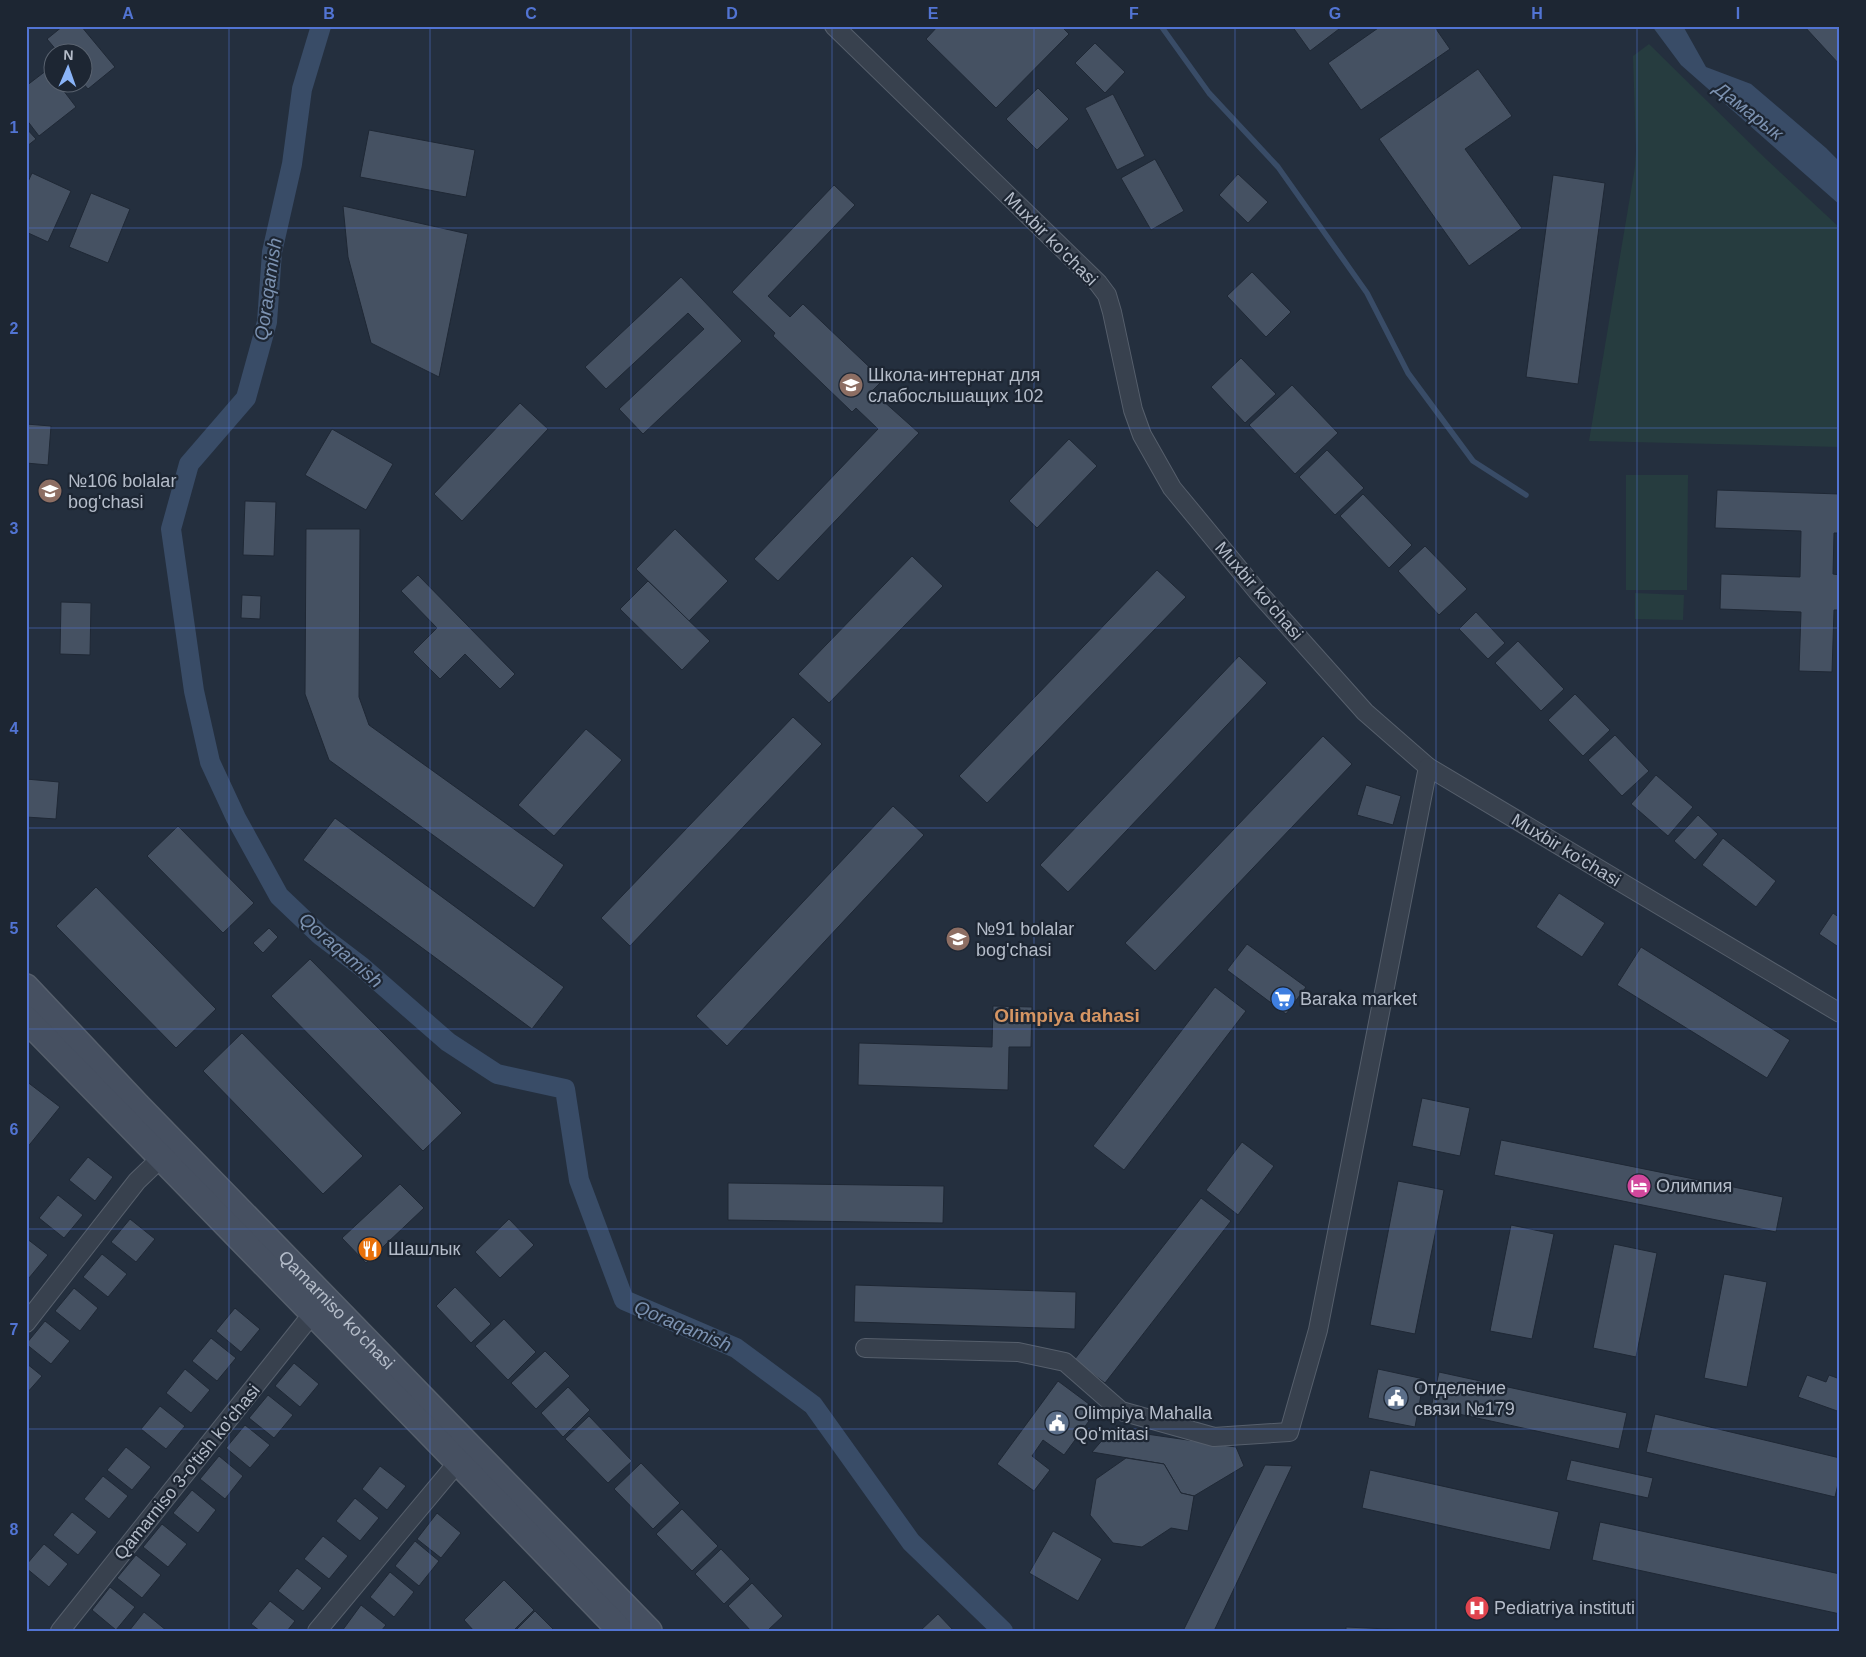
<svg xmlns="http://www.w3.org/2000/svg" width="1866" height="1657" font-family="Arial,sans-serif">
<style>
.green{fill:#263c3f}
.water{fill:#394c67}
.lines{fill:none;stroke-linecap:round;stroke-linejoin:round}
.stream{stroke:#394c67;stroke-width:5.5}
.canal{stroke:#394c67;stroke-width:20}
.building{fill:#455162;stroke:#1f2835}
.street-casing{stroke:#565f6c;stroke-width:20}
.secondary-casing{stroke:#565f6c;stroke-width:28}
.street{stroke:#38414e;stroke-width:18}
.secondary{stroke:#465061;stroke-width:25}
.grid{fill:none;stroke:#5274d3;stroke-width:1;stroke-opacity:0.55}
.labels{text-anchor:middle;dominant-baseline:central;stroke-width:4.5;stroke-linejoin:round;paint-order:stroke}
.street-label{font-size:18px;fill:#b4bcc9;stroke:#1d2633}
.poi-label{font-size:18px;fill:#b4bcc9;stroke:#1d2633;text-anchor:start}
.water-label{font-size:19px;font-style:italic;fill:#7c92b1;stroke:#1d2633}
.neighbourhood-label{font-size:19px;font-weight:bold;fill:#d59563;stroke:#1d2633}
.neatline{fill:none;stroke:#5274d3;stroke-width:2}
.grid-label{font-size:16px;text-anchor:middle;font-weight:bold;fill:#5274d3}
</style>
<rect width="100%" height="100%" fill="#242f3e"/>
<g class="green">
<polygon points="1649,44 1766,159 1840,228 1840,447 1589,441 1635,167 1636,150 1633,56"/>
<polygon points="1626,475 1688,475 1687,590 1626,590"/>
<polygon points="1635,593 1684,595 1683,620 1635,619"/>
</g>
<polygon class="water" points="1652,26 1683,26 1706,67 1751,84 1826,148 1840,162 1840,205 1681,65"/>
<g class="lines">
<polyline class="stream" points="1161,26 1209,93 1278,167 1367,293 1408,373 1473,461 1526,495"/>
<polyline class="canal" points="321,26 302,89 292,164 272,252 267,322 246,398 189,464 171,529 194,691 210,762 236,818 279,896 320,935 362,967 448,1042 497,1074 565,1089 579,1180 624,1300 736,1348 813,1405 911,1542 1003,1631"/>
</g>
<g class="building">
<polygon points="63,26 81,26 115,67 88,89 82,82 82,52 58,52 47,39"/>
<polygon points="938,26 1061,26 1069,34 996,108 926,39"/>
<polygon points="1292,26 1343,26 1310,51"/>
<polygon points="1381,26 1434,26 1450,49 1361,110 1328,63"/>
<polygon points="1804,26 1840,26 1840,65"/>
<polygon points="1095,43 1125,72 1105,93 1075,63"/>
<polygon points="1478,69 1512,116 1465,149 1522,228 1469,266 1379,139"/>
<polygon points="47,70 52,77 52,82 57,82 76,107 39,136 26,119 26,86"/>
<polygon points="1038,88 1069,119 1037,150 1006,119"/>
<polygon points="1113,94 1145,156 1117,170 1085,108"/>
<polygon points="26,128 36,139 26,147"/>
<polygon points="369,130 475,150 466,197 360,177"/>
<polygon points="1155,159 1184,211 1151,230 1121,178"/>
<polygon points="32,173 71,191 48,242 26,232 26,186"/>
<polygon points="1238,174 1268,202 1248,223 1219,195"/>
<polygon points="1553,175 1605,183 1578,384 1526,377"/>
<polygon points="834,185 855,205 768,296 790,317 803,304 883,380 872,391 919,433 778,581 754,559 878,429 856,408 852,412 773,336 775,333 732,292"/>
<polygon points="91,193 130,209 108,263 69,247"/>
<polygon points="343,206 468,234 439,377 371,343 348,257"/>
<polygon points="1252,272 1291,312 1266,337 1227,296"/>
<polygon points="681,277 742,341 643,434 619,409 704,329 688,313 606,389 585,367"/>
<polygon points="1241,358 1276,394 1245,423 1211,387"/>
<polygon points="1292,385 1338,433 1295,474 1249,425"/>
<polygon points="520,403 548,429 462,521 434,494"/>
<polygon points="26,424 51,426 48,465 26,463"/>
<polygon points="332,429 393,464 366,510 305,475"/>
<polygon points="1069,439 1097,466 1037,528 1009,501"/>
<polygon points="1327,450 1364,488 1335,515 1299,477"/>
<polygon points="1717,490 1840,494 1840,533 1834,533 1833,574 1840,575 1840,610 1834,610 1832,672 1799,671 1801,612 1720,609 1721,574 1800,577 1801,531 1715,528"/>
<polygon points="1363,494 1412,545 1389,568 1340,516"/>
<polygon points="245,501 276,502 274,556 243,555"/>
<polygon points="306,529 360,529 359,697 369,725 564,865 534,908 329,760 305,694"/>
<polygon points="675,529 728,581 689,621 636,569"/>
<polygon points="1425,546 1467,589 1439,615 1398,571"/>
<polygon points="912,556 943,586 829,703 798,674"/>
<polygon points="1157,570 1186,597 987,803 959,776"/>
<polygon points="418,575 515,674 500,689 465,654 440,679 413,652 437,628 401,591"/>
<polygon points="648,581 710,641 682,670 620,609"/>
<polygon points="242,595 261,596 260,619 241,618"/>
<polygon points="61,602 91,603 90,655 60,654"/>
<polygon points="1476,612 1505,643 1488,659 1459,629"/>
<polygon points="1518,641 1564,689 1541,711 1495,663"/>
<polygon points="1239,656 1267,683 1068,892 1040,865"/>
<polygon points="1575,694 1610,730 1583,756 1548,720"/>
<polygon points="793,717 822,744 630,946 601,918"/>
<polygon points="586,729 622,760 554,836 518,805"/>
<polygon points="1615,735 1649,771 1622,796 1588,760"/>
<polygon points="1323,736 1352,764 1155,971 1125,943"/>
<polygon points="1656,775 1693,807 1668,836 1631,804"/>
<polygon points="26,779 59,782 56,819 26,817"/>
<polygon points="1366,785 1401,796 1393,825 1357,815"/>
<polygon points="893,806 924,835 727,1046 696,1016"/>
<polygon points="1698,815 1718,834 1695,860 1674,841"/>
<polygon points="335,818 564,987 532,1029 303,860"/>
<polygon points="178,826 254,903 223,933 147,856"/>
<polygon points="1723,838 1776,881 1756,907 1702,865"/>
<polygon points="96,887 216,1009 176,1048 56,926"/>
<polygon points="1559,893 1605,923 1582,957 1536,927"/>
<polygon points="1833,913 1840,918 1840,948 1819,934"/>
<polygon points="269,928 278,937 263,953 253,943"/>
<polygon points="1247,944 1306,987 1286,1014 1227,970"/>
<polygon points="1641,947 1790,1040 1767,1078 1617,985"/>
<polygon points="310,959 462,1113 423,1151 271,996"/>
<polygon points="1215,987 1246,1011 1124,1170 1093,1146"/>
<polygon points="993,1006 1032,1007 1031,1047 1009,1047 1008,1090 858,1085 859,1043 992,1047"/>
<polygon points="242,1033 363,1156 323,1194 203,1071"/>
<polygon points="26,1081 60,1107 26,1149"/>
<polygon points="1422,1098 1470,1108 1460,1156 1412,1146"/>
<polygon points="1501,1140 1783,1197 1776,1232 1494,1175"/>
<polygon points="1242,1142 1274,1166 1238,1215 1206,1190"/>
<polygon points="88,1157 113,1177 95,1201 69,1180"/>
<polygon points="1398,1181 1444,1190 1415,1334 1370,1325"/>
<polygon points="728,1183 944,1186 943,1223 728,1220"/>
<polygon points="400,1184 424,1208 366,1263 342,1238"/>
<polygon points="58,1195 83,1215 64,1238 39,1218"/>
<polygon points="1201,1198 1231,1221 1105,1383 1074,1360"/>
<polygon points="130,1219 155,1239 136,1262 111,1242"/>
<polygon points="509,1219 534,1245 500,1278 475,1252"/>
<polygon points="1511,1225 1554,1234 1532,1339 1490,1331"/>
<polygon points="26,1238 48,1255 29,1278 26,1276"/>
<polygon points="1614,1244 1657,1253 1636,1357 1593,1348"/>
<polygon points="102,1254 127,1274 108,1297 83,1277"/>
<polygon points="1724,1274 1767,1282 1747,1387 1704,1378"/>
<polygon points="855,1285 1076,1292 1075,1329 854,1322"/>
<polygon points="455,1287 491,1324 471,1343 436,1306"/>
<polygon points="74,1288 98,1308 80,1331 55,1311"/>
<polygon points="235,1308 260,1329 241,1352 216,1331"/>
<polygon points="504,1319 536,1352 508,1380 475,1346"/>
<polygon points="45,1321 70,1341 51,1364 26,1344"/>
<polygon points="211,1338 236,1358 217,1381 192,1361"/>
<polygon points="545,1351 570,1376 536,1409 511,1383"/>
<polygon points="26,1363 42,1376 26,1394"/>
<polygon points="294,1363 319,1384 300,1407 275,1386"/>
<polygon points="185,1369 210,1390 191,1413 166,1393"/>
<polygon points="1378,1369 1424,1379 1415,1427 1368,1418"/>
<polygon points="1439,1372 1627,1413 1619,1449 1431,1408"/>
<polygon points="1807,1375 1826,1382 1829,1375 1840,1379 1840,1412 1798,1397"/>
<polygon points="1058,1381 1097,1410 1064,1455 1043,1440 1032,1456 1050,1470 1034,1491 997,1464"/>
<polygon points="568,1387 590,1410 563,1437 541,1413"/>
<polygon points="268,1395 293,1415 274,1438 249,1418"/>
<polygon points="160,1406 185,1426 166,1449 141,1429"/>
<polygon points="1655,1414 1840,1458 1840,1475 1835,1497 1646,1452"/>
<polygon points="589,1416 632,1461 608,1483 565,1439"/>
<polygon points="245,1425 270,1445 250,1468 226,1448"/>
<polygon points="1112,1429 1236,1447 1244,1466 1194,1496 1181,1493 1164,1464 1092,1452"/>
<polygon points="126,1447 151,1467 132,1490 107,1470"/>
<polygon points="219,1456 243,1476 225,1499 200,1479"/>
<polygon points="1126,1458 1164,1464 1181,1493 1194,1496 1188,1531 1171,1528 1142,1547 1113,1543 1090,1515 1096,1479"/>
<polygon points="1571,1460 1653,1478 1648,1498 1566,1480"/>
<polygon points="641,1463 680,1503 653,1529 614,1489"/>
<polygon points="1265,1465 1292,1466 1214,1631 1183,1631"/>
<polygon points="380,1466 406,1486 387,1510 362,1489"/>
<polygon points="1370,1470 1559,1512 1550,1550 1362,1508"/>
<polygon points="103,1476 128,1496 109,1519 84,1499"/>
<polygon points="192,1490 216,1510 198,1533 173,1513"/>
<polygon points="355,1498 379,1518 360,1541 336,1521"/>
<polygon points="682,1509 718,1546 692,1571 656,1534"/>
<polygon points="72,1512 97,1532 78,1555 53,1535"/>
<polygon points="437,1513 461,1533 441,1558 417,1539"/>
<polygon points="1600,1522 1840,1574 1840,1614 1592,1560"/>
<polygon points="162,1524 187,1544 168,1567 143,1547"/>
<polygon points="1053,1531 1102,1559 1078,1601 1029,1573"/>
<polygon points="323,1536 348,1556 329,1579 304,1559"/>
<polygon points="415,1541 439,1561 419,1586 395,1566"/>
<polygon points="44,1544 68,1564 49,1587 26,1568 26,1565"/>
<polygon points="721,1549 750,1579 724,1604 695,1574"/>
<polygon points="136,1555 161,1575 142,1598 117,1578"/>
<polygon points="297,1568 322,1588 303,1611 278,1591"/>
<polygon points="390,1572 414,1592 394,1617 370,1597"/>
<polygon points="504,1580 534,1610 513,1631 474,1631 464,1620"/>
<polygon points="752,1583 783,1616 767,1631 751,1631 728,1606"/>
<polygon points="110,1587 135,1607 116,1630 92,1610"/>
<polygon points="270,1601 295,1621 287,1631 260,1631 251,1624"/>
<polygon points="361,1605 386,1625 381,1631 342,1631"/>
<polygon points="535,1611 555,1631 515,1631"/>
<polygon points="144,1612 167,1631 129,1631"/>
<polygon points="938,1614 954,1631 920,1631"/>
<polygon points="1346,1627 1429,1631 1346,1631"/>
</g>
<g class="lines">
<defs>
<g id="street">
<polyline points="834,26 1098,283 1107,295 1112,312 1133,410 1142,435 1172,488 1257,591 1365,712 1428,767 1840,1013"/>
<polyline points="26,1323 137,1181 162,1157"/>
<polyline points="865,1348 1018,1352 1065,1362 1121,1411 1214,1437 1289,1432 1318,1330 1428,767"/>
<polyline points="60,1631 313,1313"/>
<polyline points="317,1631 458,1462"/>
</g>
<g id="secondary">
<path id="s1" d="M 26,987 L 138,1106 L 649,1631"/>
<polyline points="26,1019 458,1462 621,1631"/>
</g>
</defs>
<use href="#street" class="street-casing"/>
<use href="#secondary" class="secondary-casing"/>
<use href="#street" class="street"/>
<use href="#secondary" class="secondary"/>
</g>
<path class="grid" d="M 229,26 L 229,1631M 430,26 L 430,1631M 631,26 L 631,1631M 832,26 L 832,1631M 1034,26 L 1034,1631M 1235,26 L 1235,1631M 1436,26 L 1436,1631M 1637,26 L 1637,1631M 26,228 L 1840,228M 26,428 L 1840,428M 26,628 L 1840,628M 26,828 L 1840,828M 26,1029 L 1840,1029M 26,1229 L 1840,1229M 26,1429 L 1840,1429"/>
<defs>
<symbol id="school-disc" viewBox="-11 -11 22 22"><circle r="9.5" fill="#8d6e63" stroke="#1d2633"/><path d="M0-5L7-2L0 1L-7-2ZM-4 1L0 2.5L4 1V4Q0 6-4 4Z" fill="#fff"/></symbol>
<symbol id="supermarket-disc" viewBox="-11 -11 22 22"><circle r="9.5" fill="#3f7fe0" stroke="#1d2633"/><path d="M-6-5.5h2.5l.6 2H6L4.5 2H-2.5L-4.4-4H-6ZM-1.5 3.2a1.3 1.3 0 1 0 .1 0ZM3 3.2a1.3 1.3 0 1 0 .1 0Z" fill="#fff"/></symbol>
<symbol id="hotel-disc" viewBox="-11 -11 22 22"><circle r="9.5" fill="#d1479c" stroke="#1d2633"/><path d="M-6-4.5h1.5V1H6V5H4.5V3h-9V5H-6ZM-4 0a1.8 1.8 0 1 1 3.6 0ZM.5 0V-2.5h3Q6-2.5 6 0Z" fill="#fff"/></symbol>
<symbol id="restaurant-disc" viewBox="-11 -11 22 22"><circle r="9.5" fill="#e8710a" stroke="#1d2633"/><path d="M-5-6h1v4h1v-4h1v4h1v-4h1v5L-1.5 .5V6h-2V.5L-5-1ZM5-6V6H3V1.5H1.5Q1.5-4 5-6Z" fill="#fff"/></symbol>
<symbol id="civic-disc" viewBox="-11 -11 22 22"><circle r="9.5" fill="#5c6f8a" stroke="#1d2633"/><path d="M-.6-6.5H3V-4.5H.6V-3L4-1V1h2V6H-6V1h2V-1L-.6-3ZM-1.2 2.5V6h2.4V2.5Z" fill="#fff"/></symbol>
<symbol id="hospital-disc" viewBox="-11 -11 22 22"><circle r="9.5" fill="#e0444e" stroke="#1d2633"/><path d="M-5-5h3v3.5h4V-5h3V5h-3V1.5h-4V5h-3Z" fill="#fff"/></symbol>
</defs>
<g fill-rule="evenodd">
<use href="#school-disc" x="837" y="371" width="28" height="28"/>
<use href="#school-disc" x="36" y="477" width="28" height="28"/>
<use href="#school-disc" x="944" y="925" width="28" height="28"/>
<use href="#supermarket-disc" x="1269" y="985" width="28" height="28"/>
<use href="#hotel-disc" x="1625" y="1172" width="28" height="28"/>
<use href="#restaurant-disc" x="356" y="1235" width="28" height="28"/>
<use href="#civic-disc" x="1382" y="1384" width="28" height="28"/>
<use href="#civic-disc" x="1043" y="1409" width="28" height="28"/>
<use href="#hospital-disc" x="1463" y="1594" width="28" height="28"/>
</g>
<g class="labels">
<g class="street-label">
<text transform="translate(1051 239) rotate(45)">Muxbir ko'chasi</text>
<text transform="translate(1259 591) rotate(49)">Muxbir ko'chasi</text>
<text transform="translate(1566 850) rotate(31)">Muxbir ko'chasi</text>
<text stroke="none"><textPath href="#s1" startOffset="448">Qamarniso ko'chasi</textPath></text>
<text transform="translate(187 1472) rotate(-51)">Qamarniso 3-o'tish ko'chasi</text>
</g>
<g class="poi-label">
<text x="868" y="375">Школа-интернат для<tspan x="868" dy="21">слабослышащих 102</tspan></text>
<text x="68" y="481">№106 bolalar<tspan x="68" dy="21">bog'chasi</tspan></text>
<text x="976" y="929">№91 bolalar<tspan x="976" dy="21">bog'chasi</tspan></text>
<text x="1300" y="999">Baraka market</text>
<text x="1656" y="1186">Олимпия</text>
<text x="388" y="1249">Шашлык</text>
<text x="1414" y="1388">Отделение<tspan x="1414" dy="21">связи №179</tspan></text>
<text x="1074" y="1413">Olimpiya Mahalla<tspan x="1074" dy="21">Qo'mitasi</tspan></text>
<text x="1494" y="1608">Pediatriya instituti</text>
</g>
<g class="water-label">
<text transform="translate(1749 111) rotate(38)">Дамарык</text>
<text transform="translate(268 289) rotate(-82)">Qoraqamish</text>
<text transform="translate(341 950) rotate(41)">Qoraqamish</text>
<text transform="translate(683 1326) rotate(23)">Qoraqamish</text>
</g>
<g class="neighbourhood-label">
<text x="1067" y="1015">Olimpiya dahasi</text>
</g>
</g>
<rect width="1866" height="1657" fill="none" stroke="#1d2633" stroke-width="55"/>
<g transform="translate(68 68) rotate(2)"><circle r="24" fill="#1d2633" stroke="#59626f"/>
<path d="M0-4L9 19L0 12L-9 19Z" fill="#8ab4f8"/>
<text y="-8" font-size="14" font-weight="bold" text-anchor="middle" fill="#b4bcc9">N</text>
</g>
<rect x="28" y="28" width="1810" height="1602" class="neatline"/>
<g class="grid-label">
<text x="128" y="19">A</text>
<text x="329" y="19">B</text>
<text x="531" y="19">C</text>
<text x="732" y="19">D</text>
<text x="933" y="19">E</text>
<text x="1134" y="19">F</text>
<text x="1335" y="19">G</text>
<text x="1537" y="19">H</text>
<text x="1738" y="19">I</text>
<text x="14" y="133">1</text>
<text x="14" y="334">2</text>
<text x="14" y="534">3</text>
<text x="14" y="734">4</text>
<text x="14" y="934">5</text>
<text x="14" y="1135">6</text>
<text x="14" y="1335">7</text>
<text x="14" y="1535">8</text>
</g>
</svg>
